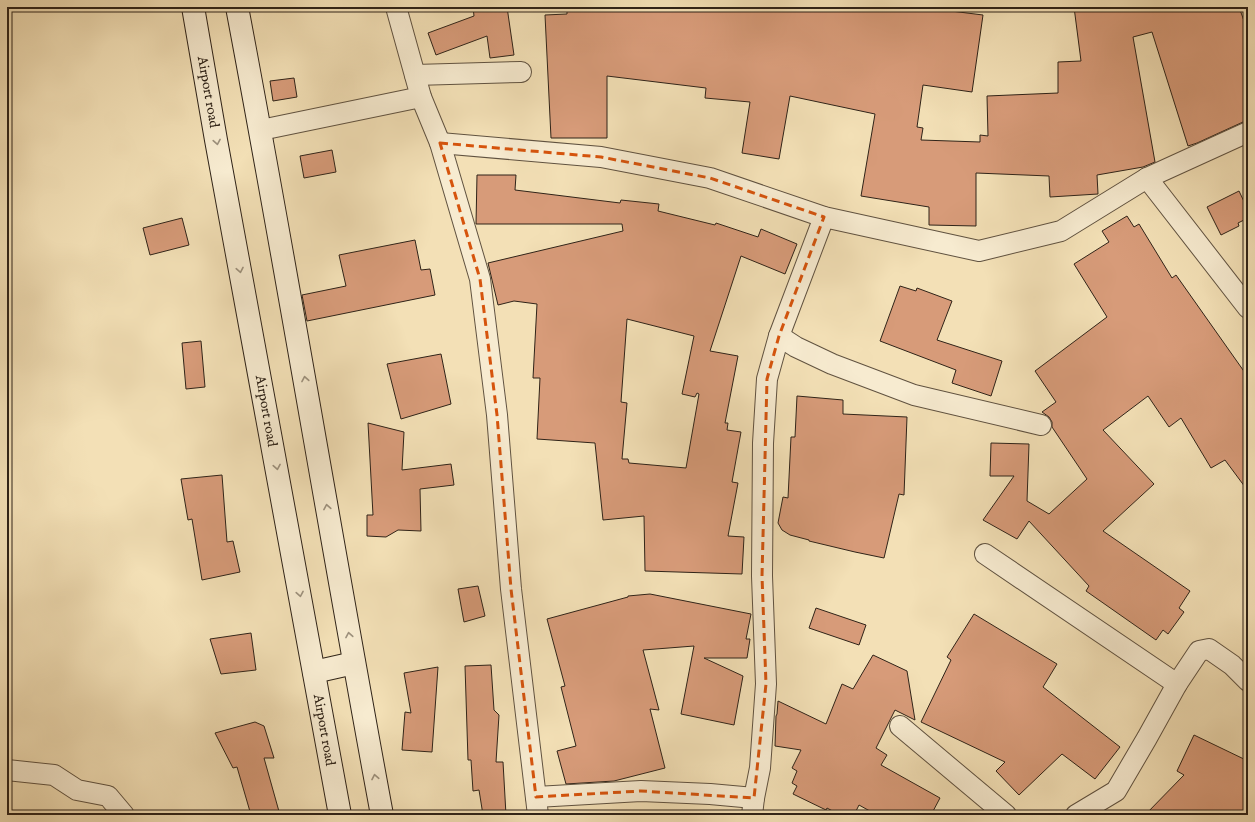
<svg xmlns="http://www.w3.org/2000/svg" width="1255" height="822" font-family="'IM FELL English',serif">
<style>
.building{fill:#d79b79;stroke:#2f2318;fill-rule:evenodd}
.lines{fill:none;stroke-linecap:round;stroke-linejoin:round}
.street-casing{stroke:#605240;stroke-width:22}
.secondary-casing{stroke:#2f2318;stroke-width:24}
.street{stroke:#f7ebd0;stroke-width:20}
.secondary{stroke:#f7ebd0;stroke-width:22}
.oneway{stroke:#9d917d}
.marked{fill:none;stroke:#d6540d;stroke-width:3;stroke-dasharray:8 5;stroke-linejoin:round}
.labels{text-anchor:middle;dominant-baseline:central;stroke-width:3.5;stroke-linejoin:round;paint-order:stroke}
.street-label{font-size:14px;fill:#2f2318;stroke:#f7ebd0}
</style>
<rect width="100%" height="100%" fill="#f3e0b6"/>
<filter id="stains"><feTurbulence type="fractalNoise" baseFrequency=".005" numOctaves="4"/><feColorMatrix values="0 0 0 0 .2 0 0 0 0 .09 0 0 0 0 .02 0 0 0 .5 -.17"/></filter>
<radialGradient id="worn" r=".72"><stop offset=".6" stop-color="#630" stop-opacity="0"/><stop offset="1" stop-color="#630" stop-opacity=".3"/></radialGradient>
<g class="building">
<polygon points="473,7 507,7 514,55 490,58 487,36 436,55 428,33 474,16"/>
<polygon points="638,7 919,7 983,15 972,92 923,85 917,127 923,128 921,140 980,142 980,135 988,136 987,96 1058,93 1058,62 1081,61 1074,7 1239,7 1248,32 1248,121 1243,122 1197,143 1188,146 1152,32 1133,37 1155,162 1143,167 1097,175 1098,194 1050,197 1049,176 976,173 976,226 929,225 929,207 861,196 875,114 790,96 779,159 742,153 750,102 705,98 706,88 607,76 607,138 551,138 545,15 567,14 567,9"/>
<polygon points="294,78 297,97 273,101 270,81"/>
<polygon points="332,150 336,172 304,178 300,156"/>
<path d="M 477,175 L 516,175 L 515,190 L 620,203 L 621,200 L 659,204 L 658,211 L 715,225 L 716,223 L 758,237 L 761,229 L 797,244 L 785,274 L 741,256 L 710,351 L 738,356 L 725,423 L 728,423 L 727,430 L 741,432 L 732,482 L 738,483 L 728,536 L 744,537 L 742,574 L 645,571 L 644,516 L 603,520 L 595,443 L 537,439 L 540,378 L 533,378 L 537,304 L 514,301 L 498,305 L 488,263 L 623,231 L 622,224 L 476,224 ZM 627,319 L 694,336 L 682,394 L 695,397 L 697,393 L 699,394 L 686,468 L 629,463 L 628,459 L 622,459 L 627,403 L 621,402 Z"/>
<polygon points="1239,191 1248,210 1248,218 1238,223 1239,226 1221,235 1207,207"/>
<polygon points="1127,216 1134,227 1139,224 1172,278 1176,275 1248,377 1248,491 1225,460 1211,468 1181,418 1169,427 1148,396 1103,430 1154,484 1103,531 1190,591 1179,608 1184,612 1168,634 1163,630 1156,640 1086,591 1089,586 1029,521 1017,539 983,520 1014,476 990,476 991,443 1029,444 1027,501 1049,514 1087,479 1052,427 1052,422 1049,417 1042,412 1056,402 1035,371 1107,317 1074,264 1109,242 1102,231"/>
<polygon points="182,218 189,245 150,255 143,228"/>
<polygon points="415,240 421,270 430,269 435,295 307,321 302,295 346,286 339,255"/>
<polygon points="900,286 916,291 917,288 952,301 937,340 1002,361 991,396 952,383 956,370 880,341"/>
<polygon points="201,341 205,387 186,389 182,343"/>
<polygon points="441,354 451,404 401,419 387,364"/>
<polygon points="797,396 843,400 843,414 907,417 904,495 899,494 884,558 855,552 809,541 809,540 790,535 782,530 778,523 783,497 788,498 791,437 795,437"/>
<polygon points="368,423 404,432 402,470 451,464 454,485 420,489 421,531 398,530 386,537 367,536 367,515 373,515"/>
<polygon points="222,475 227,542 233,541 240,572 202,580 192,519 188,520 181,479"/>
<polygon points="478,586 485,616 464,622 458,589"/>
<polygon points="650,594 751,614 746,639 750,639 747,658 704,658 743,676 734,725 681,714 694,646 643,650 659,710 650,709 665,768 614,781 566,784 557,751 576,746 561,687 565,686 547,619 628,597 628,596"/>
<polygon points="816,608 866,625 859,645 809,628"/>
<polygon points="974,614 1057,664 1043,687 1120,747 1095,779 1062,754 1019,795 996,771 1005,762 921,722 951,660 947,657"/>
<polygon points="251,633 256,670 221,674 210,639"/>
<polygon points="873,655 907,671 915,720 895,710 876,748 887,755 881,765 940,798 931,815 877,815 859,805 854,815 840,815 827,808 826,810 793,794 797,786 792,783 797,771 792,768 801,750 775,746 776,716 777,714 778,701 826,724 842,684 853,689"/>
<polygon points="491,665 494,710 499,715 496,762 503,762 506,815 483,815 479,790 473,791 471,760 468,760 465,666"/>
<polygon points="438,667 432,752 402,750 405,712 411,713 404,673"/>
<polygon points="255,722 264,726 274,758 264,758 280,815 251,815 237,767 233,768 215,733"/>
<polygon points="1194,735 1248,761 1248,815 1145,815 1184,775 1177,771"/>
</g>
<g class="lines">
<defs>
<g id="street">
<polyline points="396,7 421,97 440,143 480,279 497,415 511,589 538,815"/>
<polyline points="415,75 521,72"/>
<polyline points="261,130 421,97"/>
<polyline points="440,143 601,157 710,178 824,217 979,251 1061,231 1147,178 1248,132"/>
<polyline points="1147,178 1248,308"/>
<polyline points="779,336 796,347 832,364 914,395 1041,425"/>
<polyline points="985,554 1177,684"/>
<polyline points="900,726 1006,815"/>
<polyline points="7,770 54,775 77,790 108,796 124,815"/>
<polyline points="536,797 641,791 710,794 754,798"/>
<polyline points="752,815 754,798 760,768 766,684 762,576 763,443 767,379 779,336 824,217"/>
<polyline points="1076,815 1116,791 1147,738 1177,684 1199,651 1209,649 1232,665 1248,681"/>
</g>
<g id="secondary">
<polyline points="193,7 216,140 340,815"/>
<path d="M 237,7 C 288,276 332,546 382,815"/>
<polyline points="314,672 354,663"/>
</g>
</defs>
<use href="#street" class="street-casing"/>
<use href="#secondary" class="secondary-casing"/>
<use href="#street" class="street"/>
<use href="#secondary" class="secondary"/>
</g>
<defs><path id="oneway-chevron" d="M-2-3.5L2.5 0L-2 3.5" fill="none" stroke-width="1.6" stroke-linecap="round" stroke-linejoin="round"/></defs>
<g class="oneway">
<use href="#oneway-chevron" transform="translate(217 142) rotate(80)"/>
<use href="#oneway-chevron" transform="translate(240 270) rotate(79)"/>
<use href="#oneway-chevron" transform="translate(305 379) rotate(-100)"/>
<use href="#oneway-chevron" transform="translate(277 467) rotate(80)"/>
<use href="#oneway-chevron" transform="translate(327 507) rotate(-100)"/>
<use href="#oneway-chevron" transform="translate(300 594) rotate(80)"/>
<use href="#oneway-chevron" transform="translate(349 635) rotate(-100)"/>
<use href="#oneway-chevron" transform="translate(375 777) rotate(-101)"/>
</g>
<path class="marked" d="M 440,143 L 601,157 L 710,178 L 824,217 L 779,336 L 767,379 L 762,576 L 766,684 L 754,798 L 641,791 L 536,797 L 511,589 L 497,415 L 480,279 Z"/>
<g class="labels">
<g class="street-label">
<text transform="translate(208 92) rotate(80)">Airport road</text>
<text transform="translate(266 411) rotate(80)">Airport road</text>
<text transform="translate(324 730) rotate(80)">Airport road</text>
</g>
</g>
<rect width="1255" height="822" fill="none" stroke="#f3e0b6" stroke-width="24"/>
<rect x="8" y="8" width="1239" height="806" fill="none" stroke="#2f2318" stroke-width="2"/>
<rect x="12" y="12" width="1231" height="798" fill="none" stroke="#2f2318"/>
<rect width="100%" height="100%" filter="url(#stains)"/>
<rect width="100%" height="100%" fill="url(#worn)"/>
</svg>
